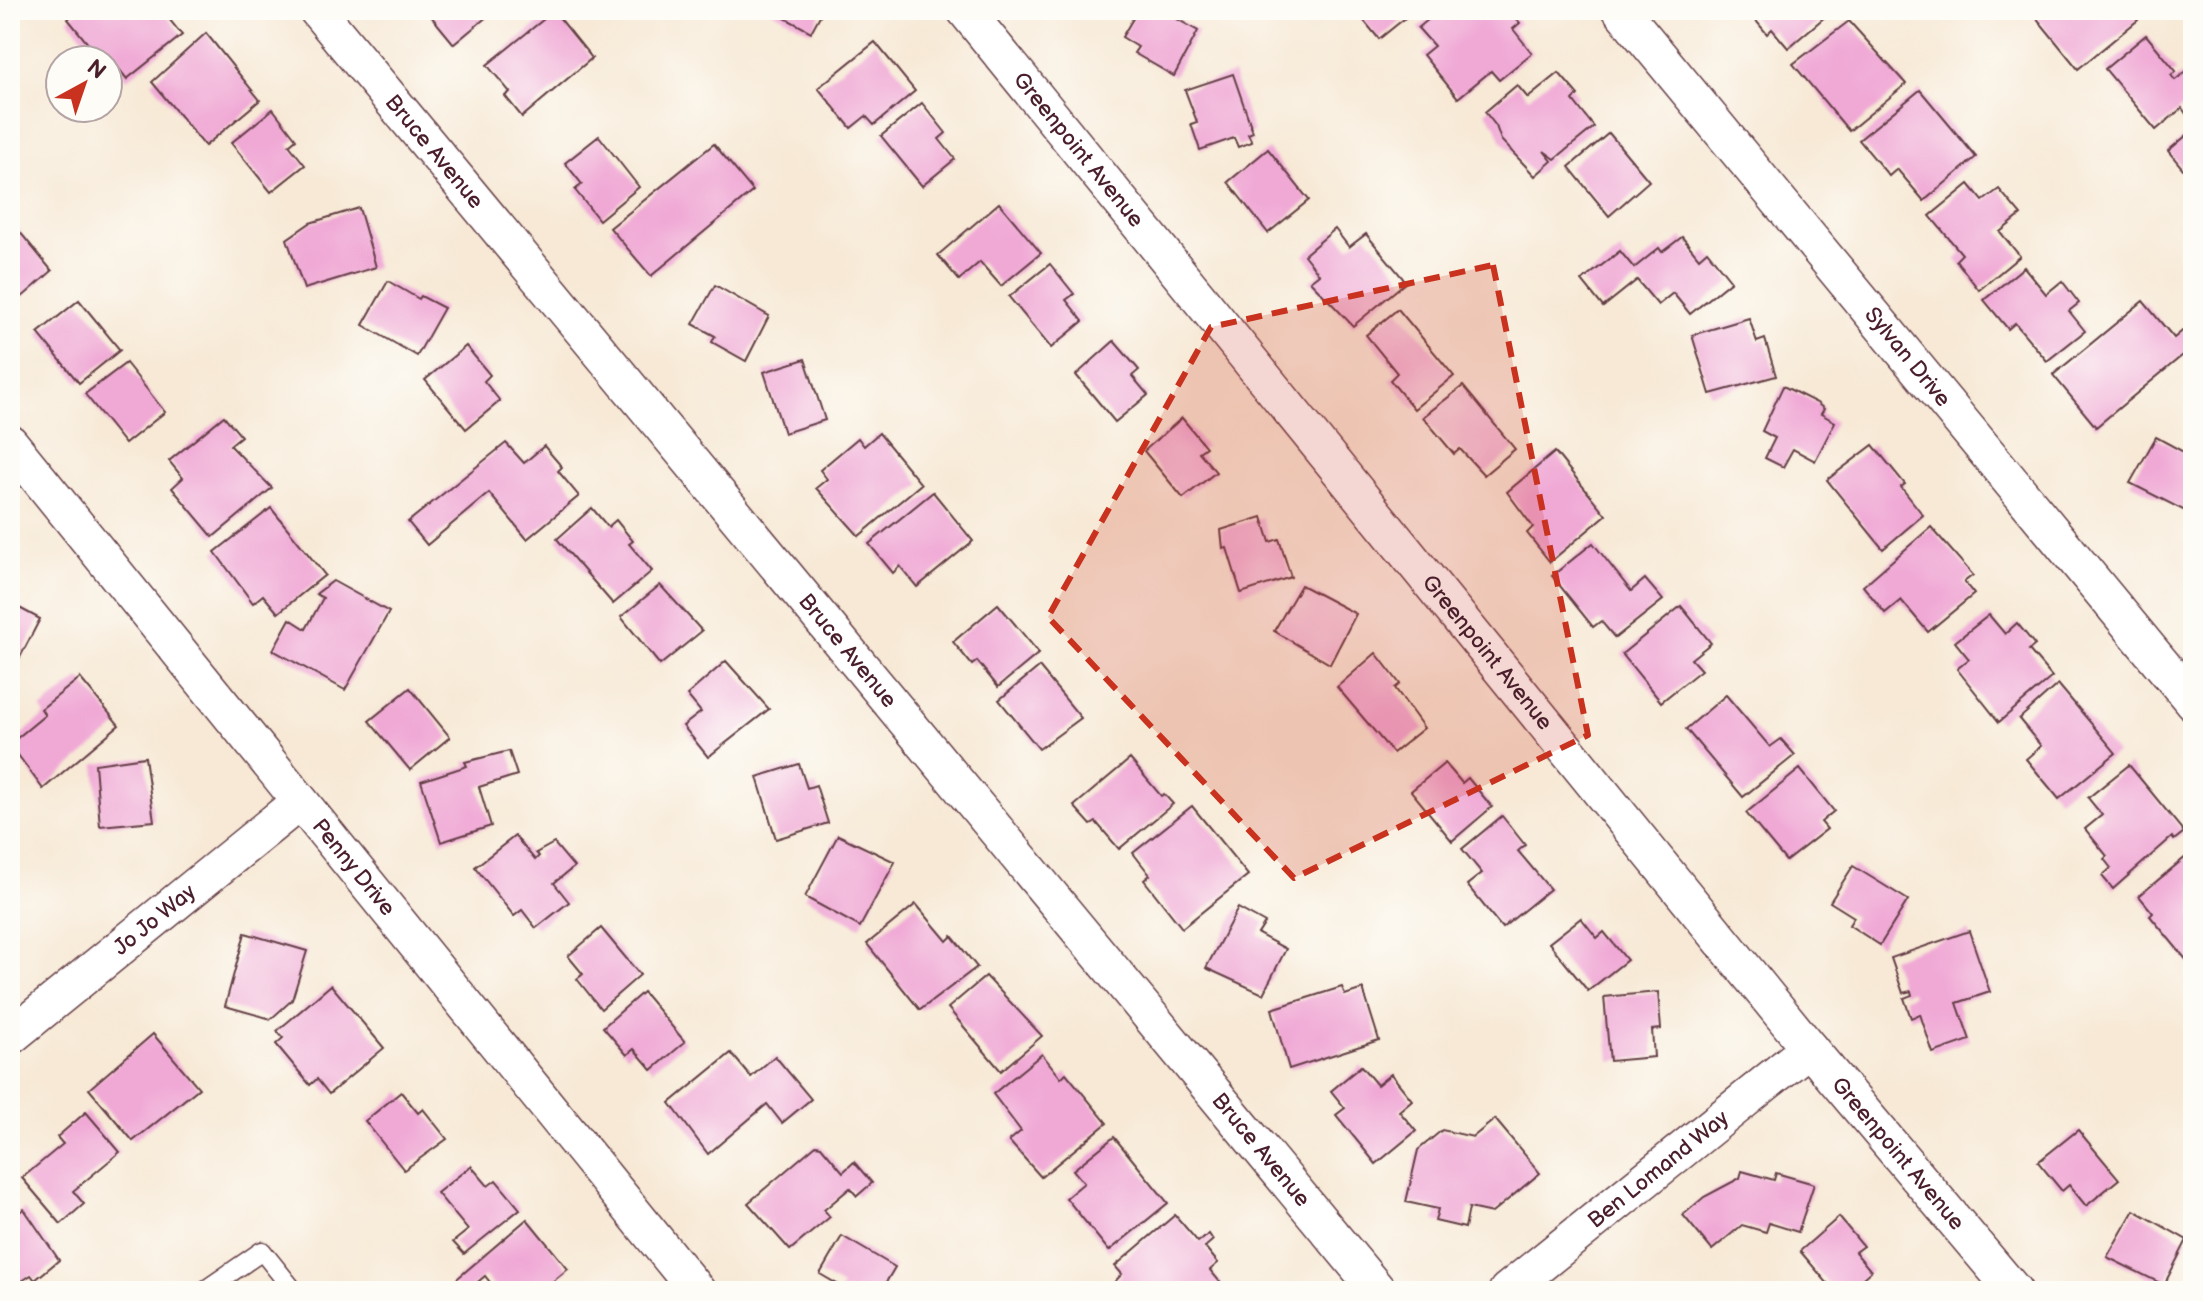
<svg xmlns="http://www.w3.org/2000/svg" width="2203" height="1301" font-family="'Balsamiq Sans',sans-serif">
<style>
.building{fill:#f0a9d5}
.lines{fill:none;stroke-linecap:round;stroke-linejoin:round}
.lane-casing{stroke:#643d45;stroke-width:21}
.street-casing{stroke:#643d45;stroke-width:39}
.lane{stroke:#fff;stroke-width:18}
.street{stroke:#fff;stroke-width:36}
.marked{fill:#c8321e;fill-opacity:0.2;stroke:#c8321e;stroke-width:6;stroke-dasharray:16 10;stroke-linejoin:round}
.labels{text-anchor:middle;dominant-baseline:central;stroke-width:6;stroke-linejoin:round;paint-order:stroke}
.street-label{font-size:22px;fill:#4a1f2b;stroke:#fdfcf7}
</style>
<rect width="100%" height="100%" fill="#fdfcf7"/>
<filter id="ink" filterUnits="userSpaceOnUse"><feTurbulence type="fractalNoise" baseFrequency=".0125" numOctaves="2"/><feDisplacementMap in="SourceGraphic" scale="16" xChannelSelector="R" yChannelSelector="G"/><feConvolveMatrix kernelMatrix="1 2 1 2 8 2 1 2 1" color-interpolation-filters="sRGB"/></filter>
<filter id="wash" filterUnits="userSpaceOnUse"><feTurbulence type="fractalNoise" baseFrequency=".006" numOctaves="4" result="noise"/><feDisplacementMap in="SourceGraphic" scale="32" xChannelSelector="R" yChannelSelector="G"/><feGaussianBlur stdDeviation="1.8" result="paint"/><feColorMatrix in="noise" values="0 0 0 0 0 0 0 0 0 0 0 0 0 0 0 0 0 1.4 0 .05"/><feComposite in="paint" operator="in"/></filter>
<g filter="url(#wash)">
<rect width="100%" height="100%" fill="#f7e9d6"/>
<g id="blocks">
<g class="building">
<polygon points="78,10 170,10 165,14 182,35 127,79 110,58 101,60 68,19"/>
<polygon points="426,10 495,10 454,44"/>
<polygon points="770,10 823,10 811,32"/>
<polygon points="1138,10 1161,10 1198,31 1174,76 1134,53 1138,47 1122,37"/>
<polygon points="1355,10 1415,10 1379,39"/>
<polygon points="1440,10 1509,10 1520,23 1513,29 1532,53 1499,80 1491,71 1458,98 1423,55 1434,46 1418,28"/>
<polygon points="1747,10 1833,10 1788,48 1772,29 1767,34"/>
<polygon points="2030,10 2130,10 2138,20 2078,69"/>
<polygon points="554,11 592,58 522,117 505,96 510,92 487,65"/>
<polygon points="1849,21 1906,84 1849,131 1793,64"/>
<polygon points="206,33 260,100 205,146 152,82"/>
<polygon points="2146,35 2176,71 2171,75 2175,80 2193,66 2193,115 2189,118 2182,108 2156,130 2105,69"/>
<polygon points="875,42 915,91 874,125 866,116 851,128 818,88"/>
<polygon points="1559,73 1578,95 1573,100 1594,127 1555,159 1544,151 1552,161 1535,176 1501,140 1496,126 1485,112 1517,85 1528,98"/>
<polygon points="1233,74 1253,132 1248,134 1252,142 1238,147 1234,138 1200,150 1191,124 1197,122 1185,90"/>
<polygon points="1920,90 1976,157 1924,201 1897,169 1889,176 1859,140"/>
<polygon points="922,103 946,133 939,139 955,159 922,186 881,136"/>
<polygon points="273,109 296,139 289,145 305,165 271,192 231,143"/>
<polygon points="2193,130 2193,181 2168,151"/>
<polygon points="1609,133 1649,181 1609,216 1569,167"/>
<polygon points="599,136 639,187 599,220 575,190 582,184 565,163"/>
<polygon points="714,144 753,191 651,276 610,228"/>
<polygon points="1268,149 1309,200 1268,233 1228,182"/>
<polygon points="1969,184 1983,201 1999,189 2021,215 2000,232 2020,256 1979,290 1956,260 1962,254 1930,216"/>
<polygon points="999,203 1041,253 1001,286 980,262 959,280 938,255"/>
<polygon points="359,208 376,267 304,289 287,239 310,223"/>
<polygon points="10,220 52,271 12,306 10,304"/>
<polygon points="1335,229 1349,247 1366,234 1406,282 1353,326 1310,281 1319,274 1304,255"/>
<polygon points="1682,237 1699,258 1707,251 1731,281 1690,314 1673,293 1658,305 1637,280 1603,307 1582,281 1620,251 1634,268 1659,248 1662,252"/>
<polygon points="1050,264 1074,294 1066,300 1083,321 1051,348 1009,297"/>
<polygon points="2024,267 2046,294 2062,281 2079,303 2069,311 2085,331 2047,361 2015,323 2008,329 1984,300"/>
<polygon points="388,281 419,299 421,296 444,308 417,356 363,325"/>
<polygon points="715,285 769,316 746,361 712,342 715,336 693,324"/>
<polygon points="79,300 120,350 79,383 38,333"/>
<polygon points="2143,301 2174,338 2193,322 2193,367 2183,355 2096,427 2053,375"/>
<polygon points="1398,309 1454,376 1414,409 1390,380 1397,373 1366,335"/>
<polygon points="1749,318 1757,342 1765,339 1776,376 1710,394 1692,335"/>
<polygon points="1114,341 1139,370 1132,376 1148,395 1115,422 1076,375"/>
<polygon points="466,346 490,375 484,381 500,401 466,429 425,380"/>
<polygon points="805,359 825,420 784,433 764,372"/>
<polygon points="126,363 165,412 125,444 85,394"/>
<polygon points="1463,386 1515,449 1484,475 1460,449 1454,454 1423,417"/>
<polygon points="1783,386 1817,403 1824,409 1821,414 1835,422 1815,461 1793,449 1783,467 1765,458 1775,438 1762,431"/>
<polygon points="224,416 241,436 230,445 272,488 213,537 172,488 183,478 169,461"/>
<polygon points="1182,418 1206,447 1199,452 1216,472 1183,498 1144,451"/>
<polygon points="879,433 921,484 859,536 816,488 827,479 820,470 858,438 864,446"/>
<polygon points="2156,437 2193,457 2193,501 2187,512 2130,483"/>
<polygon points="506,443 524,463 544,446 562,467 558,471 579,496 527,539 489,493 427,545 408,522"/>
<polygon points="1873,445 1905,484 1901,487 1923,515 1883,549 1827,480"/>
<polygon points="1555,452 1606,515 1550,562 1527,533 1533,527 1507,492"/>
<polygon points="933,492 973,541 917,587 900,566 893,573 869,544"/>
<polygon points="271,508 325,575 278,613 263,595 253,603 215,552"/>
<polygon points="592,508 608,527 616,520 633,541 629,544 652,571 613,604 557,539"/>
<polygon points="1262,517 1270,542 1279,539 1291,577 1241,593 1227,548 1223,549 1221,530"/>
<polygon points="1931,527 1973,575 1964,582 1974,594 1928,632 1901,600 1885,613 1863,586"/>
<polygon points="1593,543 1631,591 1645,579 1663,600 1615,638 1601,621 1593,627 1552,576"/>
<polygon points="333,581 389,612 345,690 273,650 290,619 306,629 323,598 316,594"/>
<polygon points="660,585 702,631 660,665 621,617"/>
<polygon points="1301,585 1356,614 1330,664 1274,631"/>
<polygon points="10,603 40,619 17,663 10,659"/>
<polygon points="998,604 1039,653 998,687 977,661 972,665 953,642"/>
<polygon points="1681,606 1711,643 1691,659 1701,670 1661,702 1622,654"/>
<polygon points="1989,615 2005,634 2017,623 2035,645 2029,650 2052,677 1999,722 1957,669 1969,659 1955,642"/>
<polygon points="1376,653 1400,684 1395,688 1424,728 1393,753 1337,687"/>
<polygon points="726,661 769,709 708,757 683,726 701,712 687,695"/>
<polygon points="1039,667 1081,718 1039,749 999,700"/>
<polygon points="80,678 119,725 43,789 10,744 45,715 41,709"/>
<polygon points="2058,684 2116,753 2059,799 2026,759 2041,746 2019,719"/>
<polygon points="410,688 450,737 410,770 369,721"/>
<polygon points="1726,695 1770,747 1781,739 1795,755 1743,797 1686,729"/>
<polygon points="509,751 517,775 479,787 491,826 441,842 421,781 467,766 465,762"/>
<polygon points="145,757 154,821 100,826 95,764"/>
<polygon points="1130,759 1161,796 1164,794 1173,804 1119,849 1096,822 1091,825 1074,806"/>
<polygon points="1445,763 1462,783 1468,778 1492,807 1452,841 1411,791"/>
<polygon points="799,764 807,788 816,785 828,823 776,839 757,777"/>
<polygon points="2129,765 2184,832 2174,840 2172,837 2113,889 2102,876 2111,868 2104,859 2107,856 2085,829 2102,815 2088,798"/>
<polygon points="1800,769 1834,811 1821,822 1827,829 1786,861 1746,813"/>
<polygon points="1192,806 1248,875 1182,928 1144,880 1150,875 1133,853"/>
<polygon points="1502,816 1525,845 1518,851 1550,889 1502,928 1467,885 1482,873 1462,849"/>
<polygon points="838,835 895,862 860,927 805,897"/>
<polygon points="515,836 535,860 539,856 536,853 554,843 574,867 554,883 569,902 536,928 522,910 514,916 475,867"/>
<polygon points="2193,851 2193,968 2150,916 2153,913 2139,896"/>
<polygon points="1853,866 1908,900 1880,945 1849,925 1854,917 1830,902"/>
<polygon points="916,904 947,941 952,936 977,967 920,1010 867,944"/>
<polygon points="1238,908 1265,923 1258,934 1286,949 1263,994 1206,968"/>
<polygon points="1581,918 1597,938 1604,932 1627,960 1588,991 1549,943"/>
<polygon points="601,928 640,975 601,1009 577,979 583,974 568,956"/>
<polygon points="1969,931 1990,992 1957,1003 1970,1040 1933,1053 1920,1014 1911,1018 1904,998 1912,995 1911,991 1903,993 1891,958"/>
<polygon points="245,933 307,951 292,1000 271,1019 225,1006"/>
<polygon points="986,976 1042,1036 1001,1071 948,1008"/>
<polygon points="331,985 384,1048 329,1094 317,1079 310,1085 276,1044 283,1038 277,1031"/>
<polygon points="1342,987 1345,995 1363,989 1379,1040 1289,1069 1272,1009"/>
<polygon points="643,992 685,1042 652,1070 634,1049 627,1055 603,1027"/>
<polygon points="1658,992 1661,1029 1652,1030 1654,1057 1610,1061 1604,997"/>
<polygon points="153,1034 199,1088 133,1141 89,1089"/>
<polygon points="731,1053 751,1077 775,1056 811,1099 782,1123 767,1104 708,1154 670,1103"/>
<polygon points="1042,1054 1061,1078 1066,1073 1107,1123 1041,1177 1009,1141 1021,1131 993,1094"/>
<polygon points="1361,1066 1377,1085 1391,1074 1412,1100 1399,1111 1416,1131 1376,1164 1336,1115 1345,1108 1331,1091"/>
<polygon points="401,1092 418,1113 423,1109 447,1139 404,1170 365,1121"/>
<polygon points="86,1112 120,1152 73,1191 84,1204 61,1224 22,1178 63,1144 57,1137"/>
<polygon points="1495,1119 1540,1173 1492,1213 1469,1208 1465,1228 1435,1221 1438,1209 1406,1202 1418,1150 1442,1130 1473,1137"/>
<polygon points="2078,1130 2119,1179 2086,1206 2069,1185 2062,1191 2038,1162"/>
<polygon points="1114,1137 1168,1203 1109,1251 1066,1198 1084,1183 1073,1170"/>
<polygon points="816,1145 821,1146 843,1172 854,1162 872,1183 857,1196 850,1188 824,1210 830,1217 790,1250 748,1203"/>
<polygon points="471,1166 488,1186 496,1180 520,1209 464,1254 453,1242 468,1230 437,1193"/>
<polygon points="1742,1171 1774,1180 1776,1173 1814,1184 1798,1232 1769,1223 1766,1232 1742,1225 1712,1250 1683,1215 1704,1197 1740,1178"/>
<polygon points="24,1209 59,1260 35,1280 31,1275 10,1289 10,1218"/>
<polygon points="2134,1210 2187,1240 2164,1285 2107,1257"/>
<polygon points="1175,1215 1198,1242 1209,1234 1213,1240 1205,1247 1218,1263 1210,1270 1225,1288 1221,1291 1106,1291 1122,1274 1115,1266"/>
<polygon points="1839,1217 1863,1246 1855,1252 1871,1271 1848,1291 1834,1291 1800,1251"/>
<polygon points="527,1219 568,1269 541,1291 497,1291 485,1276 467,1291 459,1291 452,1283"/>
<polygon points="842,1236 895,1267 881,1291 840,1291 842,1287 820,1274"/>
</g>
</g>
</g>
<g filter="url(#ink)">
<use href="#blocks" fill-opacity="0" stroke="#643d45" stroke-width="2"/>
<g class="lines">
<defs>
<polyline id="lane" points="204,1291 262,1251 294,1291"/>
<g id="street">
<path id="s1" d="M 317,10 L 1378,1291"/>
<path id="s2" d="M 965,10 L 1809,1048 L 2014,1291"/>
<path id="s3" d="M 1621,10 L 2193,702"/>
<path id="s4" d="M 10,443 L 697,1291"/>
<path id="s5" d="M 10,1037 L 298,803"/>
<path id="s6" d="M 1507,1291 L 1809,1048"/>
</g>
</defs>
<use href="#lane" class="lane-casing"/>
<use href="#street" class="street-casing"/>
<use href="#lane" class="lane"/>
<use href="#street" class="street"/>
</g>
</g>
<path class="marked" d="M 1493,265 L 1588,735 L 1294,878 L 1048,617 L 1211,327 Z"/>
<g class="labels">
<g class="street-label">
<text stroke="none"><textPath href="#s2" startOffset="180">Greenpoint Avenue</textPath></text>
<text stroke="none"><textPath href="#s1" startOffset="184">Bruce Avenue</textPath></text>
<text stroke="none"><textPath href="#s3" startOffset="450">Sylvan Drive</textPath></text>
<text stroke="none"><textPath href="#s1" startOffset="832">Bruce Avenue</textPath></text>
<text stroke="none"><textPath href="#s2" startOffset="828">Greenpoint Avenue</textPath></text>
<text stroke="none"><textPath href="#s4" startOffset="546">Penny Drive</textPath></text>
<text stroke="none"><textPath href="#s5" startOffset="186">Jo Jo Way</textPath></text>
<text stroke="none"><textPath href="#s1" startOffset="1480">Bruce Avenue</textPath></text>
<text stroke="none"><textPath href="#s2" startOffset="1476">Greenpoint Avenue</textPath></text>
<text stroke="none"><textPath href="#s6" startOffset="194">Ben Lomand Way</textPath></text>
</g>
</g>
<rect width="2203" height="1301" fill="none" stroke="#fdfcf7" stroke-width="40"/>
<g transform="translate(84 84) rotate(40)"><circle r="38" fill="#fdfcf7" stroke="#b5a4a5" stroke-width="2"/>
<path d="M0-6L14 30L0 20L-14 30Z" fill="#c8321e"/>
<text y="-12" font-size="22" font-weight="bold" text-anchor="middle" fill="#4a1f2b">N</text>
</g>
</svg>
